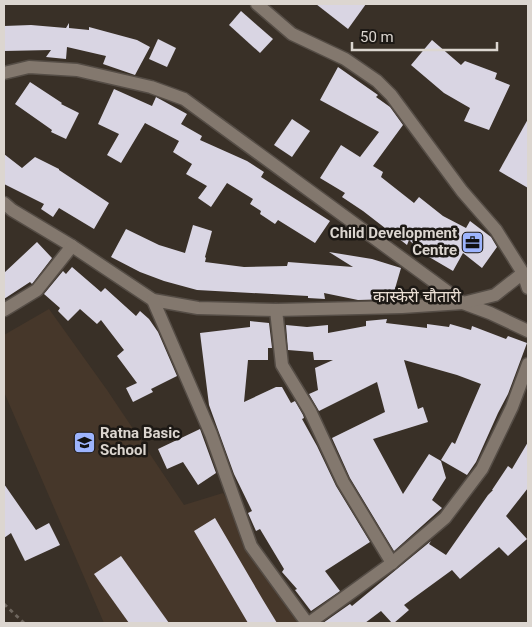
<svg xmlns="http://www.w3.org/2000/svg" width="532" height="627" font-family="Roboto,'Noto Sans Devanagari',sans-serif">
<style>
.built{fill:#46372a}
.building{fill:#d9d5e3}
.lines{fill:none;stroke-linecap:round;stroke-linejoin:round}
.minor-casing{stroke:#554d46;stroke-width:15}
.path{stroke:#6e665e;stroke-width:3;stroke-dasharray:4 4;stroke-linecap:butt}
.minor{stroke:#83786e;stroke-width:12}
.labels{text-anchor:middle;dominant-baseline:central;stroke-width:5;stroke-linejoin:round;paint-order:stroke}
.poi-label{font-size:15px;font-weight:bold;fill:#dcd6d0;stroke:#1d1915;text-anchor:end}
.neighbourhood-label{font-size:16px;fill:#ece0d5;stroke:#1d1915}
</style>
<rect width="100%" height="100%" fill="#393027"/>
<polygon class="built" points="49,309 107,390 184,505 223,493 300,623 104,623 4,392 4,335"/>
<g class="building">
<polygon points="316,4 366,4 348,29"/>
<polygon points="241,11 273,39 260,53 229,25"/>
<polygon points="69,23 69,28 89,30 89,27 137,40 150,47 135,75 103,64 106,56 67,47 66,59 46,57 51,50 4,51 4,26 31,25 66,28"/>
<polygon points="158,39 176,48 167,67 149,59"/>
<polygon points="432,40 461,65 465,61 497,73 495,79 510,85 489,130 464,121 470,108 444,93 411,65"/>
<polygon points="338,67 378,95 376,97 390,107 403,125 373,166 383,172 381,177 414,203 419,197 443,216 466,228 470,221 491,237 497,247 482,268 463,253 453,271 424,254 409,240 407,245 363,211 342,197 345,193 320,178 341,145 360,157 379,132 320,100"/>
<polygon points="30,82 62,103 61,104 79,113 66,139 51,132 52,130 15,104"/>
<polygon points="114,89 152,106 156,97 187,114 181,124 202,136 200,140 247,161 264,172 261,177 330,221 315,243 278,220 275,224 260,214 261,211 250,204 253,199 227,183 211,207 198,198 207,186 186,174 192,164 173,152 179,141 145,123 121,163 107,155 119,134 98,124"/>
<polygon points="292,119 310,131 292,157 274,145"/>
<polygon points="528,119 528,188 499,171"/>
<polygon points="4,154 22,168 35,157 59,169 59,170 109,203 94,229 59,208 53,217 41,209 44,204 4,184"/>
<polygon points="193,225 212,231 205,257 206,258 205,262 244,267 287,266 288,262 353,267 329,252 372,259 401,268 392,299 358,300 324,293 325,299 308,298 308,296 197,290 164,281 140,272 111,257 126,229 159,245 185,253"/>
<polygon points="37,242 52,258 32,284 30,282 4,299 4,273"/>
<polygon points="72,267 101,292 105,288 136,316 140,311 149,319 158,332 177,376 151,389 153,392 133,402 126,388 137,383 117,356 124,350 101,320 97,324 80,309 68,321 58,311 60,308 44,294 63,271 66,274"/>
<polygon points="387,319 386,323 427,328 427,324 449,327 450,324 471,330 472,326 506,339 508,336 527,343 508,394 498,413 476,462 467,475 441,460 452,442 455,444 481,384 457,375 404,360 418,409 423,407 428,422 373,439 403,494 429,454 441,461 446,478 432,500 442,508 394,551 350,478 332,438 385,412 377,382 319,411 309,394 318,390 315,368 333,360 314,360 313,352 288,350 286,325 307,327 328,325 328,333 366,326 366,321"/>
<polygon points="250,321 269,323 272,348 268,348 268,360 248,360 244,402 276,387 282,387 291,403 295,401 303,415 304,418 302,419 317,446 336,486 370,542 325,571 340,591 311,611 295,590 297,589 282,572 284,569 260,529 256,531 248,513 252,511 234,474 209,405 200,333 250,327"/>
<polygon points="200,429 216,473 198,485 183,462 167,469 158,449"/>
<polygon points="528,442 528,488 506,516 527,539 508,556 499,547 460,579 452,570 404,605 409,610 394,623 392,623 381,611 365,623 323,623 350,604 352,606 431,541 429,544 446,555 488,495 493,490 492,490 508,466 512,469"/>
<polygon points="4,484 36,530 49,523 60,545 25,561 11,533 4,538"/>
<polygon points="215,518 263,600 277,623 248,623 194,531"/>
<polygon points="121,556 169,623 129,623 94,574"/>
</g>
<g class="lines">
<defs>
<g id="minor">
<polyline points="257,4 292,34 345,59 377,81 391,95 462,191 496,230 523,273 528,288"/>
<polyline points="4,73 29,67 77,70 151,87 184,99 463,303 490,313 528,331"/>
<polyline points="4,203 12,210 72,246 153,300 198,308 276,310 402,307 463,303 495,295 523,273"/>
<polyline points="153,300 211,434 251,546 307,623"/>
<polyline points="4,310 37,290 72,246"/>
<polyline points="276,310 282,365 310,411 343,482 392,563"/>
<polyline points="309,623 392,563 445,518 482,469 512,407 528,364"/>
</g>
</defs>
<use href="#minor" class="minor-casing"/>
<polyline class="path" points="4,604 24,623"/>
<use href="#minor" class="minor"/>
</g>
<defs>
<symbol id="office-square" viewBox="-11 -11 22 22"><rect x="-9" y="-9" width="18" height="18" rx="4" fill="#9db4fd" stroke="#1d1915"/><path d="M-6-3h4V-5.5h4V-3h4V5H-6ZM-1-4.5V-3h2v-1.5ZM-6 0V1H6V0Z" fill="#111"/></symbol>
<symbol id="school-square" viewBox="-11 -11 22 22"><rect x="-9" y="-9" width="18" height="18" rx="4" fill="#9db4fd" stroke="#1d1915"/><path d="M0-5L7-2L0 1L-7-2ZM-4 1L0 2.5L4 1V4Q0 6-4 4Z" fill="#111"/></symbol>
</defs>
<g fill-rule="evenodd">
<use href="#office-square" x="460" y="230" width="25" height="25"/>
<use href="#school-square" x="72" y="430" width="25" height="25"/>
</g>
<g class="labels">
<g class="poi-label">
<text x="457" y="233">Child Development<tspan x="457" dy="17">Centre</tspan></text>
<text x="100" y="433" text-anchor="start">Ratna Basic<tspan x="100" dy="17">School</tspan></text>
</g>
<g class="neighbourhood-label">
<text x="417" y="296">कास्केरी चौतारी</text>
</g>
</g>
<rect width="532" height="627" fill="none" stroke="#dcd6d0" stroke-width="10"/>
<path d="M352 42v8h145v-8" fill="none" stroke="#dcd6d0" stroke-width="2.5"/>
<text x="360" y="42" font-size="15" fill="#dcd6d0" stroke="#1d1915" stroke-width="4" paint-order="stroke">50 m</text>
</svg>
